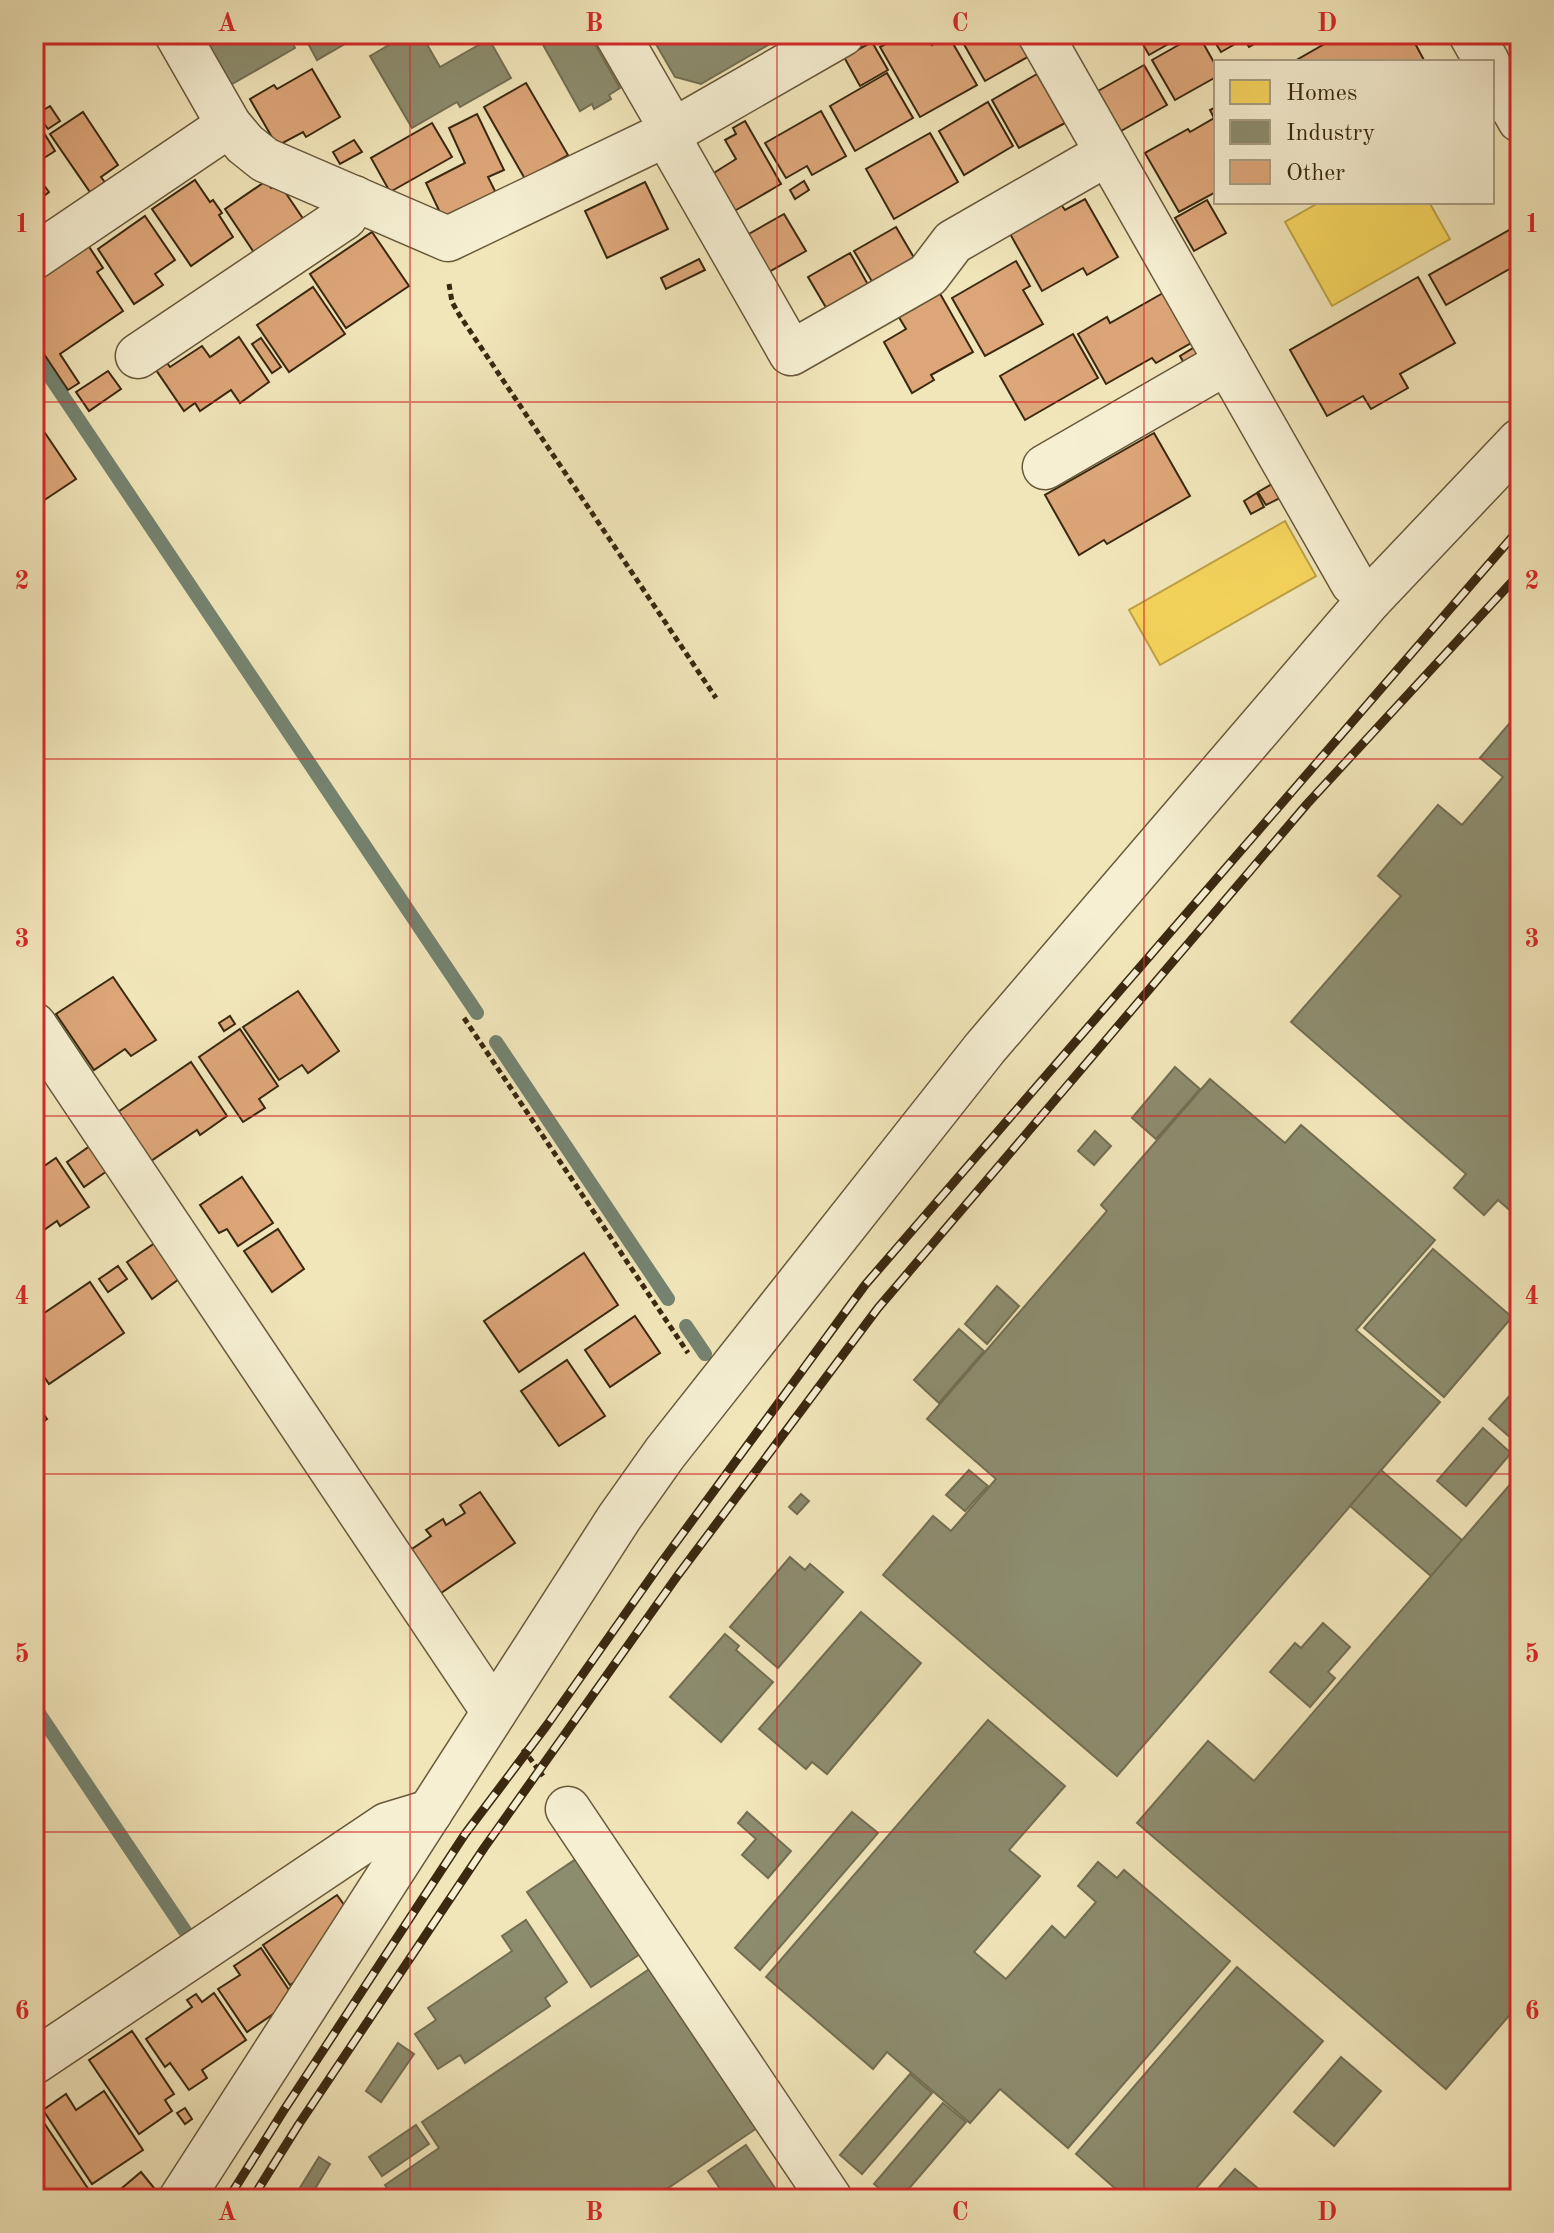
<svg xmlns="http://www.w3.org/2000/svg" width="1554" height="2233" font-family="'Old Standard TT',serif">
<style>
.homes{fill:#f6d55c;stroke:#bea145;stroke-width:2}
.industry{fill:#8c8c6e;stroke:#736e52;stroke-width:2}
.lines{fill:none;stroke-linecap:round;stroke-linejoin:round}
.stream{stroke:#748370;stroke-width:14}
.building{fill:#dda679;stroke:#3a280f;stroke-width:2}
.minor-casing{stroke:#68583a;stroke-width:47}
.path{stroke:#3a280f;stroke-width:5;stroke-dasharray:6 4;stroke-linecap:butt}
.minor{stroke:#f6efd2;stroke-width:44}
.rail-casing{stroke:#3a280f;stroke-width:9}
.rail{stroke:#f6efd2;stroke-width:6;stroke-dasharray:18;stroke-linecap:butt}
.grid{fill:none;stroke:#d62828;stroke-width:2;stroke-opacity:0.55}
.neatline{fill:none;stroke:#d62828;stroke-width:3}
.grid-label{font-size:26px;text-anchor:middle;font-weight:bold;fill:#d62828}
</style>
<rect width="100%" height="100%" fill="#f1e6ba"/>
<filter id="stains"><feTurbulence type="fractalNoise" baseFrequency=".0025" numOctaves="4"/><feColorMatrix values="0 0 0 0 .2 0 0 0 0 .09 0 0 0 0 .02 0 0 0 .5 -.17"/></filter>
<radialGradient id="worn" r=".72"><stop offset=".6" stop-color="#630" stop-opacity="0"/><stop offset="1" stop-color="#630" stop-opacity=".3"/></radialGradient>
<g class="homes">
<polygon points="1320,202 1429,202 1450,239 1332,306 1285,222"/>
<polygon points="1285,521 1316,576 1160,665 1129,610"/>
</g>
<g class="industry">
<polygon points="196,34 287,34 295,48 227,87"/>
<polygon points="303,34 362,34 317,60"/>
<polygon points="408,34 421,34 440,67 489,39 511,78 460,107 457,102 412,128 370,56"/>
<polygon points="537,34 589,34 620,88 609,95 611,99 594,109 592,104 580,111"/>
<polygon points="650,34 778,34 780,38 701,84 675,77"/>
<polygon points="1520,711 1520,1219 1498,1200 1484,1215 1454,1188 1466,1174 1291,1022 1401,896 1378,876 1438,805 1462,825 1503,777 1480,758"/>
<polygon points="1175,1067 1200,1089 1156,1139 1132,1118"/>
<polygon points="1210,1079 1285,1143 1301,1125 1435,1240 1356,1330 1440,1402 1117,1776 883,1575 933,1516 951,1531 996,1479 927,1419 1107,1211 1101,1205"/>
<polygon points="1095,1131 1111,1146 1094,1165 1078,1151"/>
<polygon points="1433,1249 1512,1317 1444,1397 1364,1328"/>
<polygon points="997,1286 1019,1306 987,1344 965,1324"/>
<polygon points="959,1329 984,1351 939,1403 914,1380"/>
<polygon points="1520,1384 1520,1446 1489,1419"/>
<polygon points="1483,1428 1511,1453 1466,1506 1437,1481"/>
<polygon points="969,1470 988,1486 965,1511 946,1495"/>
<polygon points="1381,1470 1462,1540 1431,1576 1350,1506"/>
<polygon points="1520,1473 1520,2003 1446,2089 1137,1823 1208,1741 1254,1781"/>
<polygon points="801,1494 809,1501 797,1514 789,1507"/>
<polygon points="790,1557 805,1570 810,1564 843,1592 778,1668 730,1627"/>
<polygon points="861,1612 921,1663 827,1774 812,1762 806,1769 759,1729"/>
<polygon points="1323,1623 1350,1647 1328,1672 1335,1678 1310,1707 1270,1672 1295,1643 1301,1648"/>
<polygon points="725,1634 739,1646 736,1650 773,1682 721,1742 670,1697"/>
<polygon points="988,1720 1065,1786 1009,1850 1040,1876 974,1952 1006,1979 1052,1926 1065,1938 1096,1902 1078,1886 1098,1862 1117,1878 1124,1870 1230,1961 1068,2148 1000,2089 970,2123 887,2052 873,2069 766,1977"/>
<polygon points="747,1812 791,1851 768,1878 742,1855 756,1839 738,1823"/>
<polygon points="852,1812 878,1833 760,1970 735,1948"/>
<polygon points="576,1859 640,1954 591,1987 527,1892"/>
<polygon points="526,1920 567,1982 545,1998 550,2006 465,2063 460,2055 438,2069 415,2034 436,2020 428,2008 512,1951 502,1936"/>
<polygon points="1237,1967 1323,2041 1187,2199 1127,2199 1076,2154"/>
<polygon points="651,1968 757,2128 658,2195 661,2199 394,2199 385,2185 439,2148 422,2122"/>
<polygon points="398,2043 414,2054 381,2102 366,2091"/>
<polygon points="1341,2057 1381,2091 1334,2146 1294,2112"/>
<polygon points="910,2074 932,2093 862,2174 840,2155"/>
<polygon points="943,2103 966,2122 900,2199 891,2199 874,2184"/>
<polygon points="416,2125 429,2144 382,2176 369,2157"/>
<polygon points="746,2145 779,2194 771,2199 727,2199 708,2171"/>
<polygon points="319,2157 330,2164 310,2197 311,2199 293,2199"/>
<polygon points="1235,2169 1266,2195 1262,2199 1209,2199"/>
</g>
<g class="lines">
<g class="stream">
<polyline points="34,353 477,1013"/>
<polyline points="496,1042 668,1299"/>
<polyline points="686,1326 705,1354"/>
<polyline points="34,1706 187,1934"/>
</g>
</g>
<g class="building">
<polygon points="904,34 926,34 932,45 948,35 977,85 920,117 880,47"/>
<polygon points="958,34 1019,34 1031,55 985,81"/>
<polygon points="1137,34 1186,34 1149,55"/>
<polygon points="1198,34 1216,66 1216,77 1175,100 1152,60"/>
<polygon points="1210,34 1272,34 1249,47 1244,39 1221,52"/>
<polygon points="1342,34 1410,34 1425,62 1293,62"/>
<polygon points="872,42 888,70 860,86 844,57"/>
<polygon points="1144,65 1167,105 1121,131 1098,91"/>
<polygon points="312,69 340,117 306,137 303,132 277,146 250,99 274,85 277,89"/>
<polygon points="887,73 913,118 855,151 830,106"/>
<polygon points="1037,74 1065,123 1019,148 992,100"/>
<polygon points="526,83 568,155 525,179 484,107"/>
<polygon points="988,102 1013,146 964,175 939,131"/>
<polygon points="50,106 60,121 48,129 37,114"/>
<polygon points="1216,107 1216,192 1179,212 1145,153 1188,129 1190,132 1214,118 1210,110"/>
<polygon points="821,111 846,156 812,175 807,166 786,178 765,143"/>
<polygon points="83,112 118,165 101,177 107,185 92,195 50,134"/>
<polygon points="477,114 504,170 488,177 498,197 445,223 426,183 465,163 449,128"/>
<polygon points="745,121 781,184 731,213 709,176 736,159 725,140 736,134 733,128"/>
<polygon points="432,123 452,157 390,192 371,158"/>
<polygon points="41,128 55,151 44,158 34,143 34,133"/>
<polygon points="930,133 958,182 894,219 866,169"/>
<polygon points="354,140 362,152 340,164 333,152"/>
<polygon points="34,172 49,192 34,204"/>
<polygon points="195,180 210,202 213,200 222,213 219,215 233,237 191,266 152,209"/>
<polygon points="266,181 271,188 279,183 308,226 259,260 225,209"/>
<polygon points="804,181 809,190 795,199 790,190"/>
<polygon points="645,182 668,229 607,258 585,211"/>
<polygon points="1085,199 1118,257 1087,275 1083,268 1042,291 1009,232 1060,203 1065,210"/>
<polygon points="1207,200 1226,233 1194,251 1175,218"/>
<polygon points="784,214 806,251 760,277 738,240"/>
<polygon points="145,216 175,260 155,274 163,285 134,304 98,249"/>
<polygon points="1520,224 1520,263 1446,305 1429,275"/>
<polygon points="896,227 916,261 874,285 854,251"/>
<polygon points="372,232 409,286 346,328 310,274"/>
<polygon points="82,236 103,268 97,272 123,311 60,354 79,383 68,390 34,339 34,301 36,300 34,297 34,269"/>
<polygon points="850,253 870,288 828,311 808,277"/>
<polygon points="699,259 705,270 666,289 661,278"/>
<polygon points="1016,261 1030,286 1023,290 1043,324 985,356 952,298"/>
<polygon points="1418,277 1455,343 1400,374 1408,388 1371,409 1363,396 1327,416 1290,350"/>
<polygon points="313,287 345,334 289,372 257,325"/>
<polygon points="938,290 973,352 931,375 934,380 912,393 884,342 906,329 897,314"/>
<polygon points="1163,293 1191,343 1156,363 1152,358 1106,384 1078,334 1107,317 1110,323"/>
<polygon points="1073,334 1098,378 1025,420 1000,376"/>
<polygon points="239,337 269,382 240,403 231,390 200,411 195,403 184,411 154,367 165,360 170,367 202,346 210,357"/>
<polygon points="261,338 281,367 272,373 252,344"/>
<polygon points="1198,345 1206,359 1188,370 1180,356"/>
<polygon points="108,371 121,389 89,411 76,392"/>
<polygon points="39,424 76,479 34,507 34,428"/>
<polygon points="1154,433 1190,496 1107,544 1104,540 1079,555 1045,495"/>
<polygon points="1272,484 1280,498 1266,505 1258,492"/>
<polygon points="1257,493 1264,507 1251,514 1244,501"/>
<polygon points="113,977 156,1040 131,1056 125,1049 94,1070 56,1014"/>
<polygon points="298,991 339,1051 308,1073 302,1065 279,1080 243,1027"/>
<polygon points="230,1016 235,1024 224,1031 219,1023"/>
<polygon points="240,1029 278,1086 259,1099 265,1108 243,1122 199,1057"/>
<polygon points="191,1062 227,1116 200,1135 197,1130 148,1163 115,1114"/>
<polygon points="90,1146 107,1171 84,1187 67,1162"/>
<polygon points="56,1158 89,1207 60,1226 57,1221 34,1237 34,1173"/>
<polygon points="242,1177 273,1223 238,1246 227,1229 219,1233 200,1205"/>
<polygon points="278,1229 304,1269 272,1292 244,1251"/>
<polygon points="155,1243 179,1279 152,1299 127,1262"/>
<polygon points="584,1253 618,1305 519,1372 484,1321"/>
<polygon points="118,1266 127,1279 108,1292 99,1279"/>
<polygon points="90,1282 124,1333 49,1384 34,1362 34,1320"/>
<polygon points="635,1316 660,1353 610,1387 585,1350"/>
<polygon points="567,1360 605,1416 559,1446 521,1391"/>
<polygon points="34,1387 40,1397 34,1401 47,1419 34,1428"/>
<polygon points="480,1492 515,1543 435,1597 406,1553 431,1536 426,1530 443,1519 446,1525 465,1513 460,1505"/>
<polygon points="337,1895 350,1913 316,1967 290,1985 263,1945"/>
<polygon points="261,1948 295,1999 247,2032 218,1989 240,1975 234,1966"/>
<polygon points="214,1993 246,2040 202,2070 207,2078 189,2090 170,2063 165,2067 146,2039 192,2007 187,2000 196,1994 202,2002"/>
<polygon points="132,2031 174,2094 165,2100 172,2111 139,2134 89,2060"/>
<polygon points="104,2091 143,2150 92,2184 43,2110 66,2094 76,2110"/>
<polygon points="34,2108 95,2199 41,2199 34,2188"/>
<polygon points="185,2108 192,2119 185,2124 177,2113"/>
<polygon points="141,2172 163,2199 109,2199"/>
</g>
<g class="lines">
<defs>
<g id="minor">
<polyline points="177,34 229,125 245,144 265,160 448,239 673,131 842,34"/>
<polyline points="617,34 673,131"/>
<polyline points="1040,34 1353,583 1370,599"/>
<polyline points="1471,34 1487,62"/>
<polyline points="1492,71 1520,120"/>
<polyline points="666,134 791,353 928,275 953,242 1108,153"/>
<polyline points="34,257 229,125"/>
<polyline points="138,356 345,217 354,198"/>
<polyline points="1045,467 1227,362"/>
<polyline points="34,1025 494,1712"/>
<polyline points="568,1809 830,2199"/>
<polyline points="34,2062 387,1825 430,1812"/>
<polyline points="181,2199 619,1518 665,1453 985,1048 1370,599 1520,441"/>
</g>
</defs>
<use href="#minor" class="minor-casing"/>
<g class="path">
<polyline points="449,284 452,302 460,316 716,698"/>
<polyline points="464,1018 688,1353"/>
<polyline points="523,1749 543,1776"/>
</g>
<use href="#minor" class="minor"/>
<defs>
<g id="rail">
<polyline points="228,2199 284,2110 465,1834 547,1725 661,1563 865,1285 1520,528"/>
<polyline points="252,2199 299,2124 484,1848 678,1575 878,1308 1307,804 1520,573"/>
</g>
</defs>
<use href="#rail" class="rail-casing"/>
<use href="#rail" class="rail"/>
</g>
<path class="grid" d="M 410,34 L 410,2199M 777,34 L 777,2199M 1144,34 L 1144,2199M 34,402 L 1520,402M 34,759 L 1520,759M 34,1116 L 1520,1116M 34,1474 L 1520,1474M 34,1832 L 1520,1832"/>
<rect width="1554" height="2233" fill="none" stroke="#f1e6ba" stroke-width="88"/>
<rect x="1214" y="60" width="280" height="144" fill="#f6efd2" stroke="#ab9f84" stroke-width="2"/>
<rect x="1230" y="80" width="40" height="24" fill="#f6d55c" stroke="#ab9f84" stroke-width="2"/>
<text x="1286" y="100" font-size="24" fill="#3a280f">Homes</text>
<rect x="1230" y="120" width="40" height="24" fill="#8c8c6e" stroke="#ab9f84" stroke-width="2"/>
<text x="1286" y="140" font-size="24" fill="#3a280f">Industry</text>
<rect x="1230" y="160" width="40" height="24" fill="#dda679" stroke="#ab9f84" stroke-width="2"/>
<text x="1286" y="180" font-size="24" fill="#3a280f">Other</text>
<rect x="44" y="44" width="1466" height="2145" class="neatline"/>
<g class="grid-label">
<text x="227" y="31">A</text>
<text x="594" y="31">B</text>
<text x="960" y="31">C</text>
<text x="1327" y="31">D</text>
<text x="22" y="232">1</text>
<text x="1532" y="232">1</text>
<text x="22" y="589">2</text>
<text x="1532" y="589">2</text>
<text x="22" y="947">3</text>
<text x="1532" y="947">3</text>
<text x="22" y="1304">4</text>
<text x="1532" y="1304">4</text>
<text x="22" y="1662">5</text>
<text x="1532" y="1662">5</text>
<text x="22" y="2019">6</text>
<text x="1532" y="2019">6</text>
<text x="227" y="2220">A</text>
<text x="594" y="2220">B</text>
<text x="960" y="2220">C</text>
<text x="1327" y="2220">D</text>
</g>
<rect width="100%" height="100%" filter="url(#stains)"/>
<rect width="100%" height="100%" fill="url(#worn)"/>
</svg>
